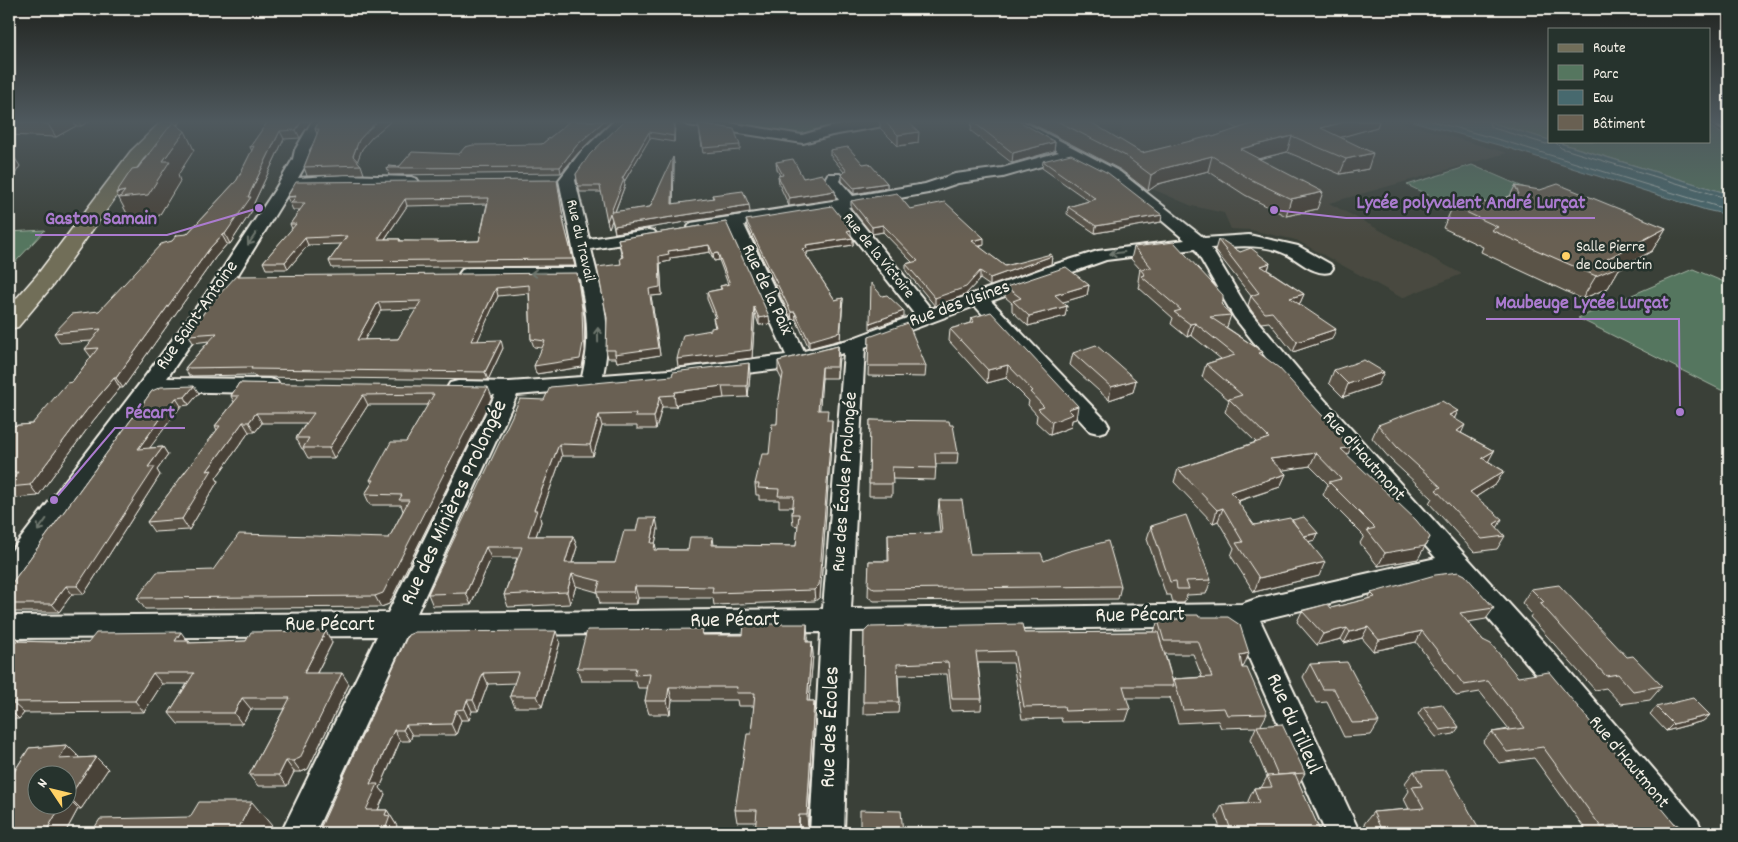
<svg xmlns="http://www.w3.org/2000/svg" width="1738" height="842" font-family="Dekko,sans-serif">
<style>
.built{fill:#484a40}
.green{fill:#55765f;stroke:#a4b4a4}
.water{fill:#47696e;stroke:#8c9f9f}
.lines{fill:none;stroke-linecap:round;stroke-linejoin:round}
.shore{stroke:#afbbb7;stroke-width:1}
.minor-casing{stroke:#f4f1e8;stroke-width:4}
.major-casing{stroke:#f4f1e8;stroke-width:3}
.minor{fill:#26332d;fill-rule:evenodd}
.major{fill:#716e59;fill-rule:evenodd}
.rail-casing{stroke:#f4f1e8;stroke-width:4}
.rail{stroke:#26332d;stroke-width:2.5;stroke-dasharray:8;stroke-linecap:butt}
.wall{fill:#5a5347;stroke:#f4f1e8;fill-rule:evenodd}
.shaded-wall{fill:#4a4339;stroke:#f4f1e8}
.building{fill:#696052;stroke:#f4f1e8;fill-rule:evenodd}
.oneway{stroke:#6e766e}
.poi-dot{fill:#ffd166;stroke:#26332d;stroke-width:2}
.labels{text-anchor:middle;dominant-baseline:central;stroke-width:5;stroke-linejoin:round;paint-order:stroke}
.far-street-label{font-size:16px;fill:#f4f1e8;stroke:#26332d}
.far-poi-label{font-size:16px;fill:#f4f1e8;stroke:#26332d;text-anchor:start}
.street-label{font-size:19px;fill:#f4f1e8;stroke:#26332d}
.near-street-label{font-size:22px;fill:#f4f1e8;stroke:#26332d}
.leader{fill:none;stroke:#ab7bcf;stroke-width:2}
.callout-dot{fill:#ab7bcf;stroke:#26332d;stroke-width:2}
.callout-label{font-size:20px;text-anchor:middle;font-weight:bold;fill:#ab7bcf;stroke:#26332d;stroke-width:5;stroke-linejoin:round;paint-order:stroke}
</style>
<rect width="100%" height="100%" fill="#3a4038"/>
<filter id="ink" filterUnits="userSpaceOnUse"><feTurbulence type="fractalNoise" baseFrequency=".02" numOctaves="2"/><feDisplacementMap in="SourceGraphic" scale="10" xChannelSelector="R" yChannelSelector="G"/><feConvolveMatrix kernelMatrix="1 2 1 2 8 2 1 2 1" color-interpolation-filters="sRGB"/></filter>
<g filter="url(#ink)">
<polygon class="built" points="1123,121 1397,121 1507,153 1329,203 1462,274 1402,298 1296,240 1251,230 1231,229 1224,213 1192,206 1150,188 1096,149 1119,138"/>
<g class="green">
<polygon points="729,121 880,121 794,136 729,124"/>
<polygon points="1486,121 1549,121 1549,140"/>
<polygon points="1709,126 1729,138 1729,194 1554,141 1709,141"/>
<polygon points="1472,165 1530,190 1464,212 1407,185"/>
<polygon points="45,230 9,269 9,232"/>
<polygon points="1693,269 1729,284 1729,394 1578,318"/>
</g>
<polygon class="water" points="1412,121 1486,121 1729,194 1729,215 1706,210 1502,146"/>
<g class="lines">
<g class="shore">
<polyline points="1431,121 1504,141 1729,210"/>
<polyline points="1489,121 1490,126 1493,128 1546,144 1555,142 1561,148 1729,199"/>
</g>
<defs>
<g id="minor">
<polygon points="312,121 326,121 309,150 309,159 298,178 344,175 411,177 417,179 419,182 417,185 411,187 344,185 292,187 239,273 167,378 269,379 277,381 280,386 277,391 269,393 157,391 70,507 18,581 9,584 9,554 144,378 204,297 276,188 293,159 295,150"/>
<path d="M 614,121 L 629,121 L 590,159 L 575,180 L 589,239 L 648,230 L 654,231 L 657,235 L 654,239 L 648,240 L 591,249 C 602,295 613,327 603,375 L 669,370 L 786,355 L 728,227 L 697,232 L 691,231 L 688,227 L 691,223 L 839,200 L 824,181 L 828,174 L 840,174 L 842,177 L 840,181 L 853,196 L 925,184 L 955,174 L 1002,168 L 1059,152 L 1004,121 L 1022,121 L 1120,172 L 1204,238 L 1249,235 L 1298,246 L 1330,264 L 1333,268 L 1330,272 C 1315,276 1301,262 1288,255 C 1265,243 1237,246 1211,248 L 1249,311 L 1313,387 L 1558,658 L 1698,821 L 1703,833 L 1665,833 L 1538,676 L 1450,574 L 1260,620 L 1360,833 L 1326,833 L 1235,626 L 850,631 L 844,833 L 810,833 L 821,632 L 406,636 L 315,833 L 281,833 L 377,636 L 9,638 L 9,616 L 388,613 L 495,395 L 450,393 L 447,388 L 450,383 L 458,381 L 509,382 L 582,377 C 591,339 587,316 580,279 L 468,280 L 462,278 L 459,274 L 462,270 L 468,268 L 577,268 L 559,180 L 580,153 ZM 1070,158 L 1108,178 L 1128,192 L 1185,240 L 1098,251 L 1053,265 L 931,309 L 848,207 L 928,193 L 958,183 L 1003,177 ZM 833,211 L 915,315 L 848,340 L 804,351 L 744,225 ZM 1195,249 L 1234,317 L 1297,397 L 1436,558 L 1259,598 L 1242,604 L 851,609 L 865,347 L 975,306 L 1090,431 L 1098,433 L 1106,431 L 1109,426 L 1106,421 L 991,301 L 1106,260 ZM 844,353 L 823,609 L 417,613 L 517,395 L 669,382 L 780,369 Z"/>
<polygon points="681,121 717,121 802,135 830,127 862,121 896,121 889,125 832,135 803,143 688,125"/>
</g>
<polygon id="major" points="162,121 180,121 143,159 53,285 18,327 9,329 9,307 37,275 131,151"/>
</defs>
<use href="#minor" class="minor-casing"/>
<use href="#major" class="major-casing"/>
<use href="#minor" class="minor"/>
<use href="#major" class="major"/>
<defs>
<polyline id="rail" points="1710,121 1729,133"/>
</defs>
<use href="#rail" class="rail-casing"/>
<use href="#rail" class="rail"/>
</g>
<g class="wall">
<polygon points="9,121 90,121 81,126 76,126 56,137 9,135"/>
<polygon points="268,121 311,121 300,138 284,139 254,203 255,206 230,244 227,244 215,258 123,388 120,388 93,421 38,496 15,498 9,490 9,426 32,424 72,382 91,357 85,349 92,341 60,343 54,333 99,311 172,241 187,234 237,180 252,151 250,147"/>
<polygon points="319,121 391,121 372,137 362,149 357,161 361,165 364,174 307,176 304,167 317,134 315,129"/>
<polygon points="565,121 611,121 579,152 561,173 389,175 387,168 542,144 569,122"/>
<polygon points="624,121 675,124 674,142 650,138 624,182 625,185 615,212 650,207 674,163 673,204 713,199 712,195 750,212 615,233 612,220 609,228 602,192 580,192 576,174"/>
<polygon points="880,121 907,121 918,143 898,146 880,128"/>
<polygon points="972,121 1055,142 1054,151 1012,163 971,131"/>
<polygon points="1027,121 1085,121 1142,153 1213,137 1238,129 1225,121 1379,121 1377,127 1340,137 1368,169 1340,174 1287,152 1259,159 1317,209 1286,216 1245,195 1208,171 1158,184 1148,191 1121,170"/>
<polygon points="698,123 740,145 740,150 703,153"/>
<polygon points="830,150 863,164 887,183 887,188 854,194 842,181 842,175 844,172 830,155"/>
<polygon points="1043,161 1161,222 1095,233 1067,214 1068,207 1089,201 1042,168"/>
<polygon points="776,162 803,178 835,191 836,199 789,206 779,184 778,176 780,176 777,169"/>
<polygon points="1515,186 1666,228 1652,251 1619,269 1608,288 1582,299 1481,252 1483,247 1443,228 1453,206 1488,204 1510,196"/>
<path d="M 558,187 L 565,229 L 575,266 L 332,268 L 329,261 L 341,244 L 308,245 L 288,269 L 266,269 L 263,262 L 292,229 L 290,224 L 300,210 L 293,210 L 287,197 ZM 487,204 L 479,241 L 439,242 L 401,241 L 400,239 L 385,239 L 407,206 Z"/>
<polygon points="851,201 910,209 984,245 979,247 1005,266 1052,256 1051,264 990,286 980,279 965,295 935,306 906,271 906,264 912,262 883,232 872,234 851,208"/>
<polygon points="746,220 851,236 853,238 853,245 807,252 807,255 806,255 835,300 843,298 840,340 809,348 796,319 792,320 747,226"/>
<polygon points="726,222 770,324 759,325 755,314 752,358 678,367 715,328 713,318 715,318 707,299 707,292 721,289 720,286 728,284 719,260 714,261 710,252 670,258 670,261 660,263 662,295 651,296 660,355 617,362 616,358 608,358 606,350 622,258 618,239"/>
<polygon points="1218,240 1240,252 1270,263 1268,270 1304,294 1300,303 1298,304 1332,339 1293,352 1269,322 1261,323 1251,310 1248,305 1251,296 1215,250"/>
<polygon points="1134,247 1222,305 1231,315 1227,327 1226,327 1263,352 1262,355 1351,447 1347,455 1418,559 1378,566 1360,543 1364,536 1323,495 1328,484 1310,466 1282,470 1286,474 1280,487 1239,501 1239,504 1254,525 1292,520 1318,533 1315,540 1309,541 1319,576 1254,592 1231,556 1234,548 1218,521 1213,523 1174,482 1178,469 1256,442 1225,412 1229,400 1202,377 1206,364 1221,359 1191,335 1187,337 1171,324 1173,318 1139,288 1140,284 1138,281 1140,269 1131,259"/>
<path d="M 578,281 L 584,316 L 585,351 L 582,367 L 536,374 L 542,348 L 534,347 L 531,339 L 529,293 L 498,296 L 477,341 L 503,348 L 488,380 L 255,377 L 254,375 L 189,376 L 185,368 L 209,341 L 193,343 L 189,335 L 207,308 ZM 417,309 L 398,339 L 364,340 L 381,310 Z"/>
<polygon points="1089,285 1087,295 1063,302 1067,306 1065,316 1028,326 1012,311 1012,303 1005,297 1006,287"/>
<polygon points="971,318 1076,419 1072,420 1071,427 1050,435 1036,422 1037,415 1028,405 1029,401 1006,378 987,383 949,341 950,329 970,323"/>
<polygon points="869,337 926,366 925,377 868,376"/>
<polygon points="838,346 839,357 837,378 822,378 819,410 828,420 832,431 820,597 815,601 714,605 713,598 638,598 637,604 600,604 597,592 576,586 570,604 508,607 504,595 517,558 491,558 471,605 433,606 428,594 544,400 750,374 748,397 724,398 677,404 676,407 662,407 656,429 637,429 637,426 602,426 593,456 562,456 540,517 541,522 536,536 573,536 577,547 572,563 615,563 658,529 655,544 656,550 688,550 713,537 714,545 796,546 798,526 793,525 792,514 793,507 779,507 779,500 759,500 759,495 756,495 755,484 769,454 777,424 782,380 778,372 778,361"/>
<polygon points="1073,353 1136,380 1133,392 1109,400 1070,365"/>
<polygon points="1334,370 1378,385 1343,397 1329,383"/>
<polygon points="239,383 492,397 389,604 381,607 145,609 137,598 213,570 389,538 403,511 401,505 370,505 365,494 372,483 370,480 406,442 428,405 368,405 334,458 308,458 303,449 302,449 296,438 306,423 262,423 255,432 249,432 216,478 218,481 189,530 154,532 147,522 217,430 215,426 234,402 231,396"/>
<polygon points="152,391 199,393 189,405 181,406 149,448 163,447 168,455 157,470 160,475 84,594 72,594 59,612 9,612 9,587"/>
<polygon points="1458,411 1454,419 1461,433 1494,451 1488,461 1504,471 1496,484 1476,497 1497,528 1505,536 1497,549 1474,552 1429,503 1432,498 1391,460 1372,438 1378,425"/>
<polygon points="870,420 950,425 958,453 957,464 936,464 935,480 892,479 892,496 869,496"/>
<polygon points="939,500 970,554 1044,561 1121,586 1118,599 874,601 868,597 869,561 888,561 888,534 940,533 938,513"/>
<polygon points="1151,526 1211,580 1206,594 1187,595 1184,603 1173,603 1171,595 1166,595 1147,539"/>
<polygon points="1531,589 1627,657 1662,686 1650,700 1621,704 1606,688 1595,690 1530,617 1532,614 1522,603"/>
<polygon points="1371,593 1494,608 1486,619 1468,622 1483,640 1518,677 1685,833 1588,833 1534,758 1499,763 1483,742 1492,732 1509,729 1480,692 1456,696 1416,642 1373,651 1362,638 1344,643 1341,639 1317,645 1297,622 1302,611 1331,608 1368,599"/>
<path d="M 1181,615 L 1199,617 L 1244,666 L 1242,667 L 1267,714 L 1261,725 L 1305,773 L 1299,784 L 1321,833 L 1222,833 L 1216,817 L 1222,805 L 1248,803 L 1248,801 L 1254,788 L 1261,788 L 1267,777 L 1251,739 L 1256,727 L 1221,728 L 1218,721 L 1178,723 L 1170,697 L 1170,698 L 1126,698 L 1130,709 L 1126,721 L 1062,722 L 1061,718 L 1022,719 L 1013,663 L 978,663 L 982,699 L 981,710 L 951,711 L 947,674 L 898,675 L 899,702 L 898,713 L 863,714 L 864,632 L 1024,633 L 1154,632 L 1158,620 L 1179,619 ZM 1165,654 L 1193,654 L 1202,677 L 1174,679 L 1173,682 Z"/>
<polygon points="326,631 332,643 317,673 349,684 308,769 301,772 294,772 287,786 258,786 249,775 284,709 251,709 242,724 178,724 169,713 187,684 162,684 144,712 24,713 19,719 9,719 9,639 17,638 20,641 88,643 188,641 191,643 246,641"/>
<polygon points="408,635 560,642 542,707 515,707 510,696 515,683 488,684 478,711 472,711 469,720 461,720 456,735 412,735 410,741 400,741 380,788 385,794 378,810 387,810 397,826 318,833"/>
<polygon points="704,635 808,637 808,642 812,642 813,655 809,701 814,701 815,714 808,828 801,828 756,822 737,822 735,810 751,734 754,706 738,706 737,700 672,700 670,714 649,714 645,701 648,688 638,688 636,681 581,681 577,668"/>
<polygon points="1310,664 1379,722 1371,735 1344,737 1327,702 1316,703 1303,677"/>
<polygon points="1423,707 1459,727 1454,734 1436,737 1418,714"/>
<polygon points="1656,707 1710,715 1703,721 1666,731 1650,714"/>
<path d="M 67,745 L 79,757 L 78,758 L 96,757 L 108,769 L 81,809 L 78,809 L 65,833 L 9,833 L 9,780 L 29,748 ZM 38,774 L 68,774 L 68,804 L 38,804 Z"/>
<polygon points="1414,771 1480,830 1477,833 1369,833 1364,824 1373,812 1409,809 1404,799 1409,791 1405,783"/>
</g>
<g class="shaded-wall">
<polygon points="53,121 73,121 76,126 56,137 48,124"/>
<polygon points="79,121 90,121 81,126"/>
<polygon points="302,121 311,121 300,138 296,130"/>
<polygon points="378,121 391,121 372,137 362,149 356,165 353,156 359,140 369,129"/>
<polygon points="604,121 611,121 579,152 561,173 560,167 577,145"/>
<polygon points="674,121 675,124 674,142"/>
<polygon points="1348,121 1379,121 1377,127 1317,144 1321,128"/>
<polygon points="185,131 194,150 178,175 180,181 159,216 130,219 116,193 125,191 163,161"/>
<polygon points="280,131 284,139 254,203 255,206 230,244 225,234 248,197"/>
<polygon points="649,132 650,138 624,182 625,185 612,219 611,212 622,179"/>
<polygon points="919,132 918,143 898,146 898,135"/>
<polygon points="1292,136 1287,152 1236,164 1240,149"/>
<polygon points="1055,142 1054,151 1012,163 1013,153"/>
<polygon points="10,151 20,166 9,184 9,153"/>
<polygon points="1373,153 1368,169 1340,174 1346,159"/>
<polygon points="1212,156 1208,171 1158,184 1148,191 1151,175 1161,169"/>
<polygon points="673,157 674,163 673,211 672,204"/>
<polygon points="887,183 887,188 854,194 854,188"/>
<polygon points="835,191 836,199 789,206 789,198"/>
<polygon points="1323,192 1317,209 1286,216 1291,199"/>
<polygon points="405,199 407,206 380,246 378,239"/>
<polygon points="749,205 750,212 615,233 614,226"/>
<polygon points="610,213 612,220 609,228 607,221"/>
<polygon points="1162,215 1161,222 1095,233 1096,226"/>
<polygon points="883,225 883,232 872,234 872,227"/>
<polygon points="1666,228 1652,251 1619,269 1608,288 1582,299 1596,276 1607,259"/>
<polygon points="851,230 851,237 847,231"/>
<polygon points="222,235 227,244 215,258 123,388 116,378 210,248"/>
<polygon points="305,238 308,245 288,269 285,262"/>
<polygon points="853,238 853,245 807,252 807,255 803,256 802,249 806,245"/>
<polygon points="984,238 984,245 971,248 972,241"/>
<polygon points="709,245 710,252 670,258 670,261 660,263 662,295 651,296 660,355 617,362 615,354 649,289 659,256 668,251"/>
<polygon points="718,253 719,260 714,261 713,254"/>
<polygon points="1052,256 1051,264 990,286 990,278"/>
<polygon points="1270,263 1267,272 1261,266"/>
<polygon points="980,271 980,279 965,295 935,306 935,298"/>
<polygon points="577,273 584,316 585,351 582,367 536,374 534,366"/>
<polygon points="1089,285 1087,295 1053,305 1055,295"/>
<polygon points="496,288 498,296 474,349 471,341"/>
<polygon points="1304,294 1300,303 1286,308 1290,298"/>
<polygon points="843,298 840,340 809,348 809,341"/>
<polygon points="378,302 381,310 360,348 357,340"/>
<polygon points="1067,306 1065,316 1028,326 1029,316"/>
<polygon points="754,307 755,314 752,358 678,367 677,359"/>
<polygon points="904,311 904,317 870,329 870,323"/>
<polygon points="791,312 795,312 796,319 792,320"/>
<polygon points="769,316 770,324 759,325 759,318"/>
<polygon points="1195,323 1191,335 1187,337 1190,324"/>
<polygon points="1336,329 1332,339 1293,352 1297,342"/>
<polygon points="501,340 503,348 488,380 485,372"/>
<polygon points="838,346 839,357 837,378 837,367"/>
<polygon points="749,363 750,374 748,397 747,386"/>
<polygon points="1008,365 1006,378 987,383 988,370"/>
<polygon points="822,367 822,378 819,422 818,410"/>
<polygon points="1384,372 1378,385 1343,397 1348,384"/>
<polygon points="114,378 120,388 93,421 38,496 30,485 86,411"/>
<polygon points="1136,380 1133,392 1109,400 1111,387"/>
<polygon points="194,386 199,393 189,405 185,397"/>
<polygon points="722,386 724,398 677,404 676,407 674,395 675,392"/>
<polygon points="488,387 492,397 389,604 381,607 375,596"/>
<polygon points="363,395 368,405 334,458 329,448"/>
<polygon points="660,396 662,407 656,429 654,417"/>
<polygon points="176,398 181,406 143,457 138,449"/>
<polygon points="1078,406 1076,419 1072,420 1071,427 1050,435 1052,422 1068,409"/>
<polygon points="1458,411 1452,423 1449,415"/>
<polygon points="256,413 262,423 255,432 249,422"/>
<polygon points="599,415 602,426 593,456 590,445"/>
<polygon points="832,420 832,431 820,597 815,601 814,590"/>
<polygon points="243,422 249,432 216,478 218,481 189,530 182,519 207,471"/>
<polygon points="1465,425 1459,438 1457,431"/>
<polygon points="559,444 562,456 540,517 541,522 532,547 528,536 534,510"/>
<polygon points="163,447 168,455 157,470 160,475 84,594 77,586 148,467"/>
<polygon points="1351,447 1345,461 1341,449"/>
<polygon points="1494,451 1487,464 1482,458"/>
<polygon points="1316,453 1310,466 1265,473 1270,459"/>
<polygon points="1504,471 1496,484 1463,505 1470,492"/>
<polygon points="1286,474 1280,487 1225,505 1230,492"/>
<polygon points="1223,508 1218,521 1213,523 1217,510"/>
<polygon points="656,518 658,529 655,544 658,555 651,543"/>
<polygon points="1502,519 1495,532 1494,524"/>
<polygon points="1318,533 1315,540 1295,545 1298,538"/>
<polygon points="573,536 577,547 568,575 565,563"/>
<polygon points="1430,537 1418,559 1378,566 1385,553"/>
<polygon points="486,547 491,558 471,605 466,593"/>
<polygon points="1325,562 1319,576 1254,592 1259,578"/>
<polygon points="572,574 576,586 570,604 567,592"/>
<polygon points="66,586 72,594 59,612 52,604"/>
<polygon points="635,586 638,598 637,604 634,592"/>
<polygon points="807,624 808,637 807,655 806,642"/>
<polygon points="1368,627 1362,638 1344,643 1350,632"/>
<polygon points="1347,628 1341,639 1317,645 1323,634"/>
<polygon points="326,631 332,643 311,684 304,673"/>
<polygon points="556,631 560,642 542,707 537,696"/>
<polygon points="1422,631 1416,642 1373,651 1379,640"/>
<polygon points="181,632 188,642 189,641 198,652 175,641"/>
<polygon points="812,642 813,655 808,714 807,701"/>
<polygon points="1249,653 1244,666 1235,668 1240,655"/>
<polygon points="153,673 162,684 144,712 135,701"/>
<polygon points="342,673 349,684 308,769 301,772 293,761"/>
<polygon points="483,673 488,684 478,711 473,700"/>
<polygon points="669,687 672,700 670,714 667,701"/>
<polygon points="242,698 251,709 242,724 234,713"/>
<polygon points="467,700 472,711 469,720 464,709"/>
<polygon points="814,701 815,714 808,828 807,815"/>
<polygon points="12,702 24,713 19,719 9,709 9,706"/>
<polygon points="456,710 461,720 456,735 451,724"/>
<polygon points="1710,715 1703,721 1666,731 1673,724"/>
<polygon points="406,725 412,735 410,741 403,730"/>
<polygon points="394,730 400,741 380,788 385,794 373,821 366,810 370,784"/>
<polygon points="67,745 79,757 71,770 59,759"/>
<polygon points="96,757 108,769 81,809 69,797"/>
<polygon points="286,761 294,772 287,786 279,775"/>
<polygon points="68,799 78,809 65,833 45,833 62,804 68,804"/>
<polygon points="252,802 272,826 268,833 236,833"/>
<polygon points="387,810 397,826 394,833 384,833 385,815"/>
<polygon points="799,815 800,833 798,833"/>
</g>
<g class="building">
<polygon points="9,121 53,121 48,124 9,122"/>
<polygon points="268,121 302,121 296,130 280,131 248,197 251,197 225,234 222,235 210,248 116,378 114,378 86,411 30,485 9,487 9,484 18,472 9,473 9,426 32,424 67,383 72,382 98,348 85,349 101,329 54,333 72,314 99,311 161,244 172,241 177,235 187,234 237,180 254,146 250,147"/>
<polygon points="319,121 378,121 369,129 359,140 353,156 361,165 304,167 319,129 315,129"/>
<polygon points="570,121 604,121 577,145 560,167 387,168 389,166 399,167 412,152 459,154 465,147 473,145 542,144"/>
<polygon points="624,121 674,121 674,136 649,132 622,179 624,179 611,212 650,207 673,157 672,204 714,198 712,195 743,191 749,205 614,226 610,213 607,221 600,186 578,186 576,174 590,154"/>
<polygon points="884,121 907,121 919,132 898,135"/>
<polygon points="972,121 1019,121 1055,142 1013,153"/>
<polygon points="1057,121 1085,121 1094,124 1142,153 1211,136 1213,137 1257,122 1254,121 1348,121 1321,128 1373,153 1346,159 1292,136 1240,149 1323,192 1291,199 1250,179 1212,156 1161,169 1151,175 1124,155"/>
<polygon points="173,122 185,131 163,161 170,161 148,195 119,198 125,191 116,193 132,169 138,168"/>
<polygon points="698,123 734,129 740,145 703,148"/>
<polygon points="848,147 863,164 869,163 887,183 854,188 842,175 844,172 847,171 830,150"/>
<polygon points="1071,154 1108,173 1162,215 1096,226 1068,207 1096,199 1043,161"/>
<polygon points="793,159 803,178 822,174 835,191 789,198 778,176 783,175 776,162"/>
<path d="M 557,180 L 564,224 L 573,259 L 329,261 L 347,236 L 305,238 L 285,262 L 263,262 L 296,224 L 290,224 L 305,203 L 291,203 L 296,196 L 287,197 L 296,182 ZM 489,198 L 479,241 L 437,242 L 438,241 L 399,241 L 400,239 L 378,239 L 405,199 Z"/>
<polygon points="1558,184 1666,228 1607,259 1622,265 1596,276 1491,230 1498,227 1453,206 1476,198 1488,204 1519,194 1515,186 1540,190"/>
<polygon points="897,193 910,209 945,202 984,238 972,241 1005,266 1051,254 1052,256 990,278 980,271 966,287 935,298 906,264 918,261 883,225 872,227 851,201"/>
<polygon points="832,206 851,230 847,231 853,238 806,245 807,248 802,249 835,300 843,298 840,332 809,341 795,312 791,312 746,220"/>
<polygon points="726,222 769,316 759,318 754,307 751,350 677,359 683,335 711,330 711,328 716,327 713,318 717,317 707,292 722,289 720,286 730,284 718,253 713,254 709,245 668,251 669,254 659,256 660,287 649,289 658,348 615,354 615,350 606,350 607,318 597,267 621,264 620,258 623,257 618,239"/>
<polygon points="1218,240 1222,240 1240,252 1251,248 1270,263 1261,266 1304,294 1290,298 1336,329 1297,342 1272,312 1265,313 1254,300 1251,296 1259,293"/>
<polygon points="1174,242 1223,295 1223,301 1221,304 1231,315 1210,317 1263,352 1259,353 1279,368 1351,447 1341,449 1416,520 1430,537 1425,546 1385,553 1367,530 1375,528 1329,482 1341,479 1316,453 1270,459 1286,474 1230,492 1240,502 1238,502 1254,525 1290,518 1325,562 1259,578 1236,543 1243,542 1223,508 1217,510 1178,469 1269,438 1229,399 1242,395 1206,364 1235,355 1195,323 1190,324 1174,312 1181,310 1141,276 1145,275 1140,269 1152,268 1134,247"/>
<polygon points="1066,267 1089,285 1055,295 1067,306 1029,316 1013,301 1021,298 1006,287"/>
<path d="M 577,273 L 582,309 L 583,343 L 580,359 L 534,366 L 545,341 L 531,339 L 529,285 L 496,288 L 471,341 L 501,340 L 485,372 L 251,369 L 252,367 L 185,368 L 217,333 L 189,335 L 207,308 L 236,276 ZM 421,301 L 398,339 L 357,340 L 378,302 Z"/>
<polygon points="871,283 882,296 887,295 904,311 870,323"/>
<polygon points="991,312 1078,406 1068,409 1073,414 1052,422 1038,409 1044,407 1030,392 1033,391 1008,365 988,370 950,329 974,322 971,318"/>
<polygon points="908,323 926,366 868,366 869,337"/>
<polygon points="1096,345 1136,380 1111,387 1073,353"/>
<polygon points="838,346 837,367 822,367 818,410 828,410 827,420 832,420 819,585 814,590 712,593 713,587 654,586 635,586 634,592 597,592 600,581 572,574 567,592 504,595 522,547 486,547 466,593 428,594 520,399 544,400 550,387 672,376 673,372 749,363 747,386 722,386 675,392 674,395 660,396 654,417 635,417 636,414 599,415 590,445 559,444 534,510 537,510 528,536 573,536 565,563 615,563 624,531 636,531 639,518 656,518 651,543 655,543 654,550 688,550 690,537 713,537 712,545 796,546 799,514 792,514 794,496 778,496 779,489 758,488 759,484 755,484 762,454 769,454 772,424 777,424 778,404 783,374 778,361"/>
<polygon points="1364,360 1384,372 1348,384 1334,370"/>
<polygon points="239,383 488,387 383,593 375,596 137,598 157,572 213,570 239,534 389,538 409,500 399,500 402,495 365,494 374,480 370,480 391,442 406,442 434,394 363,395 329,448 303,448 309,438 296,438 314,413 256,413 249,422 243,422 207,471 212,470 182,519 147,522 220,426 215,426 239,396 231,396"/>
<polygon points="194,386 185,397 176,398 138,449 163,447 148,467 155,467 77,586 66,586 52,604 9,604 9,587 152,391 161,387"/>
<polygon points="1442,401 1458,411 1449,415 1465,425 1457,431 1494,451 1482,458 1504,471 1470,492 1502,519 1494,524 1505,536 1482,539 1436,490 1441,487 1397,447 1378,425"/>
<polygon points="870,420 949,421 950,425 953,425 958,453 935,453 936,468 892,467 893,484 869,484"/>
<polygon points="939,500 962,500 970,554 1041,553 1044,561 1066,552 1108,541 1121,586 874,589 868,584 869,561 889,561 888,534 942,533"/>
<polygon points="1186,515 1211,580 1186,581 1189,589 1177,589 1176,581 1170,582 1151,526"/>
<polygon points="1304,517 1318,533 1304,536 1292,520"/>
<polygon points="1459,572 1465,575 1494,608 1460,613 1483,640 1491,644 1518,677 1549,672 1675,824 1678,825 1685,833 1622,833 1616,825 1601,827 1543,747 1507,752 1492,732 1525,728 1488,681 1464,685 1422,631 1379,640 1368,627 1350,632 1347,628 1323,634 1302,611 1328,604 1331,608 1375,597 1371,593 1435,575"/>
<polygon points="1559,585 1627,657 1633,656 1662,686 1633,691 1618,674 1606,676 1540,603 1544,602 1531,589"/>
<polygon points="1181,615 1198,615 1199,617 1228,617 1240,625 1249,653 1240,655 1242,668 1247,668 1267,714 1227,715 1224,708 1183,710 1174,679 1212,677 1198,641 1164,641 1158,620 1181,619"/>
<polygon points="744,624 807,624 806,642 812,642 807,701 814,701 807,815 799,815 798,833 755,833 757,810 735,810 747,734 751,734 755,693 736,693 737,687 669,687 667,701 645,701 650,674 634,675 636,668 577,668 587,630 703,629 702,635 743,635"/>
<polygon points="1022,624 1024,633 1158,632 1174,686 1123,686 1130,709 1065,711 1064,706 1024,707 1014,651 976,652 982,699 952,699 948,662 897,664 899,702 863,702 864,632 869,627"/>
<polygon points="326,631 304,673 342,673 300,758 293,761 286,761 279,775 249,775 290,698 242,698 234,713 169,713 194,673 153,673 135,701 12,702 9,706 9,639 17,638 15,641 88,643 96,633 181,632 175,641 189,641 188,643 246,641 251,632"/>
<polygon points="556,631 537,696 510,696 518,672 483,673 473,700 467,700 464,709 456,710 451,724 406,725 403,730 394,730 370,784 378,784 366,810 387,810 385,815 390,816 384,833 318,833 408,635 415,632"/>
<polygon points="1347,662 1379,722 1352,723 1334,689 1323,689 1310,664"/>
<polygon points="1693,698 1710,715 1673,724 1656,707"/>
<polygon points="1442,704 1459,727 1440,730 1423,707"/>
<polygon points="1282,724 1305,773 1278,775 1257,726"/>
<polygon points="67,745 59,759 96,757 69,797 68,797 68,774 38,774 38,804 62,804 45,833 9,833 9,780 29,748"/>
<polygon points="1446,770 1480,830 1415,833 1383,833 1373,812 1424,808 1412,787 1422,786 1414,771"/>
<polygon points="1295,774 1321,833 1232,833 1222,805 1259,803 1254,788 1272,787 1267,776"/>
<polygon points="199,802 252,802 236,833 91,833 100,819 190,817"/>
<polygon points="860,810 901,811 903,833 860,833"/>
<polygon points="548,829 565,829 564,833 547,833"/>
</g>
<defs><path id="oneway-shaft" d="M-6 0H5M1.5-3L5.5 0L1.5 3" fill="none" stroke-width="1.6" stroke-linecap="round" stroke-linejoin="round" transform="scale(1.25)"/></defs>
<g class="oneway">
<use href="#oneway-shaft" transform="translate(252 239) rotate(125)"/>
<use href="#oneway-shaft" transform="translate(1117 253) rotate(173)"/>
<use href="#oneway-shaft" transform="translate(538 273) rotate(179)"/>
<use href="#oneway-shaft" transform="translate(598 335) rotate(-91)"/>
<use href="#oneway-shaft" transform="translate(42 525) rotate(126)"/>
</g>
</g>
<linearGradient id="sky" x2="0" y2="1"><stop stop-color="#20231f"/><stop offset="0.51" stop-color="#4f595e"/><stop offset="1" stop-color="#4f595e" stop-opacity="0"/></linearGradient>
<rect width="1738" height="239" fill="url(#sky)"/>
<circle class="poi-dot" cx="1566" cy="256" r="5"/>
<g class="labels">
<g class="far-street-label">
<text transform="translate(580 241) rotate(77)">Rue du Travail</text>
<text transform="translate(878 256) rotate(51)">Rue de la Victoire</text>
</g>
<g class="far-poi-label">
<text x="1576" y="247">Salle Pierre<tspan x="1576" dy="18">de Coubertin</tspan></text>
</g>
<g class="street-label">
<text transform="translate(766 290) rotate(65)">Rue de la Paix</text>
<text transform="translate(960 305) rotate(-20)">Rue des Usines</text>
<text transform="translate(198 316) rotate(-55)">Rue Saint-Antoine</text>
<text transform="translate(1363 457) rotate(48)">Rue d'Hautmont</text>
<text transform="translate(846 482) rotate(-86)">Rue des Écoles Prolongée</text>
<text transform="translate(1628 763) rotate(50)">Rue d'Hautmont</text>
</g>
<g class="near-street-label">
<text transform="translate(455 503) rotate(-65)">Rue des Minières Prolongée</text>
<text transform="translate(1140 616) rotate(-1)">Rue Pécart</text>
<text transform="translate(735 621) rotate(-1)">Rue Pécart</text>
<text x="330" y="625">Rue Pécart</text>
<text transform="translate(1293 724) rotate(66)">Rue du Tilleul</text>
<text transform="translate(831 727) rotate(-88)">Rue des Écoles</text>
</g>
</g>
<path class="leader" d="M1274 210L1346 218H1595M259 208L167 235H35M1680 412L1679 319H1486M54 500L115 428H185"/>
<g class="callout-dot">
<circle cx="1274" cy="210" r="5"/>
<circle cx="259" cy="208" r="5"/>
<circle cx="1680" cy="412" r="5"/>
<circle cx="54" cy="500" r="5"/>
</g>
<g class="callout-label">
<text x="1471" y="208">Lycée polyvalent André Lurçat</text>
<text x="101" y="224">Gaston Samain</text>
<text x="1582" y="308">Maubeuge Lycée Lurçat</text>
<text x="150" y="418">Pécart</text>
</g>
<rect width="1738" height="842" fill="none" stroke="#26332d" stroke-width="30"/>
<rect x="15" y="15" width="1708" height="812" fill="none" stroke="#f4f1e8" stroke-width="2" filter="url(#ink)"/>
<rect x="1548" y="28" width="162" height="115" fill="#26332d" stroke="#787f78"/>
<rect x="1558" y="44" width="25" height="8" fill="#716e59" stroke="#787f78"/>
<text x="1593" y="52" font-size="15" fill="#f4f1e8">Route</text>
<rect x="1558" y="65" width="25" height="15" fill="#55765f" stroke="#787f78"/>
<text x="1593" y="78" font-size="15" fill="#f4f1e8">Parc</text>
<rect x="1558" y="90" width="25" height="15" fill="#47696e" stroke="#787f78"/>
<text x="1593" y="102" font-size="15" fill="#f4f1e8">Eau</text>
<rect x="1558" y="115" width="25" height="15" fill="#696052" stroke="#787f78"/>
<text x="1593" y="128" font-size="15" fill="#f4f1e8">Bâtiment</text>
<g transform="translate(52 790) rotate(305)"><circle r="24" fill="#26332d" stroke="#787f78"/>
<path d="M0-4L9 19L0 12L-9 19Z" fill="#ffd166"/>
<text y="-8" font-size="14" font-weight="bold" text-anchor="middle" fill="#f4f1e8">N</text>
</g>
</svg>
